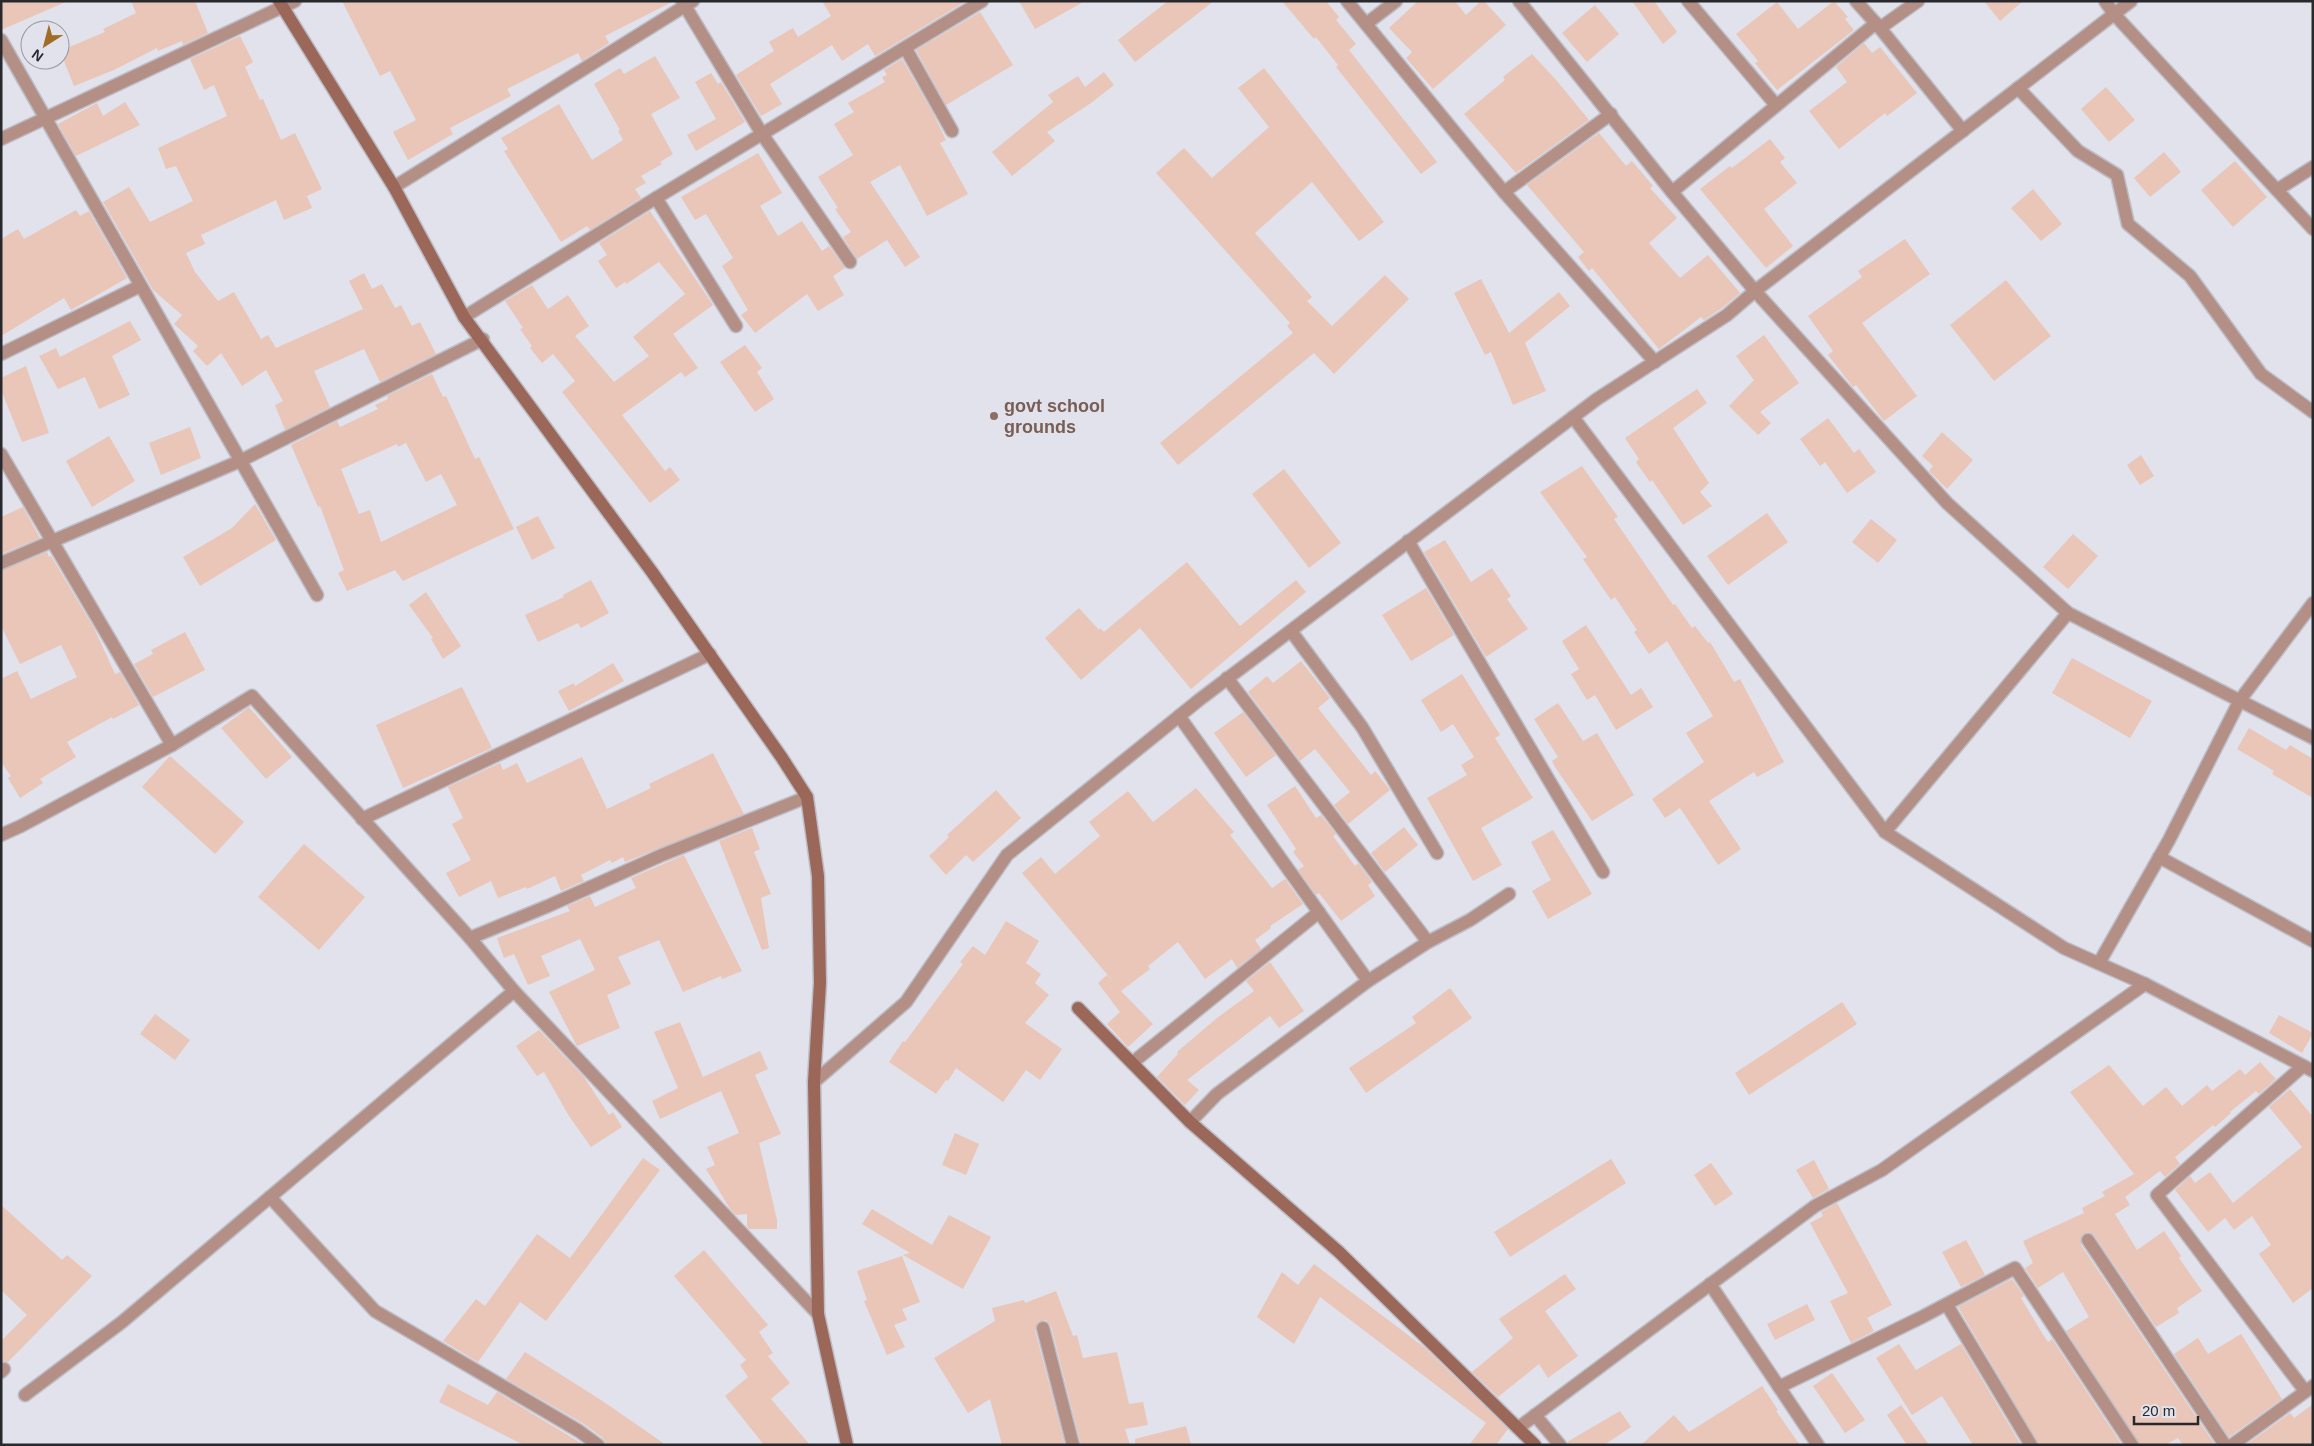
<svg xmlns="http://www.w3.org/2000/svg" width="2314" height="1446" font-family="Helvetica,sans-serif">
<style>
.building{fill:#e9c6b8;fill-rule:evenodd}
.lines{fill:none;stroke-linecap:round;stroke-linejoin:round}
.street-casing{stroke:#bcbdc6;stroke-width:15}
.secondary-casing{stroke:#bcbdc6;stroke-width:15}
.street{stroke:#b48f85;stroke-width:12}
.secondary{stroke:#9a6758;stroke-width:12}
.education-dot{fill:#8d6e63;stroke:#e1e2ec;stroke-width:2}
.labels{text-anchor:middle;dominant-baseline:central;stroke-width:5;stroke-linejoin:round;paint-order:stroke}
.education-label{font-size:18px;font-weight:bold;fill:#785e54;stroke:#e1e2ec;text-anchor:start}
</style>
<rect width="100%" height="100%" fill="#e1e2ec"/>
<g class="building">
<polygon points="1,1 68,1 1,30"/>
<polygon points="131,1 195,1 208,33 183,45 182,41 158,51 157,48 114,70 74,86 60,51 105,32 103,29 136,13"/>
<polygon points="342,1 674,1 605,36 609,43 582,61 578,53 507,89 511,96 450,128 453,134 408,160 393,132 416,120 390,71 380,76"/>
<polygon points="822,1 966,1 875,56 868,44 842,61 832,45 770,84 782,104 761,116 736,75 774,51 769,42 793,28 798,37 831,16"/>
<polygon points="1019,1 1085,1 1035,29"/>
<polygon points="1168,1 1214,1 1135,62 1118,40"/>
<polygon points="1282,1 1326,1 1339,17 1336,20 1356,44 1349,50 1437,162 1421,174 1336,67 1338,65 1316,37 1314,39"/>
<polygon points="1418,1 1455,1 1466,15 1481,1 1484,1 1506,25 1433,89 1406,58 1412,52 1389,28"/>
<polygon points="1632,1 1654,1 1677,32 1663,44"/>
<polygon points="1834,1 1848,17 1845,19 1854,30 1777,90 1755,63 1758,61 1736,34 1777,2 1798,29"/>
<polygon points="1984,1 2023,1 2000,21"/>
<polygon points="1595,5 1619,34 1587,62 1562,33"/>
<polygon points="980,12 1013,65 946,105 916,50"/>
<polygon points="240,36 253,62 245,67 260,100 263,99 281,140 295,133 322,189 307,196 312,208 284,220 276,200 201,235 205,244 186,253 195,272 218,301 234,292 261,339 268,335 276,348 363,309 349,281 364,273 372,289 382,284 395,308 401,305 412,326 420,322 436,354 380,382 364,349 314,371 330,407 285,430 275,405 283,401 266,370 242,386 221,353 207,366 193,351 198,346 174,324 182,315 153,290 103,202 129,187 150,222 193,201 176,166 166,169 158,148 227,116 214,85 204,90 190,59"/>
<polygon points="1864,43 1872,53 1880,47 1917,93 1887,116 1885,113 1839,149 1809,111 1847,82 1836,67"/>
<polygon points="1532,54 1557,81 1589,120 1516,173 1464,114 1505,80 1503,77"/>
<polygon points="655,56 680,98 651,114 673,154 660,162 662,164 641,176 646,183 635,189 641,198 590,230 587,226 561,242 504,151 508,149 501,138 559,104 592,160 623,140 618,131 620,130 594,84 620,68 624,74"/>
<polygon points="902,59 933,113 946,140 940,143 968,194 927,216 900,165 870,182 920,257 905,267 887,240 857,259 843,237 851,232 835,209 838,208 818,177 853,155 834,124 854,112 848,103 885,82 882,77 887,75 884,70"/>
<polygon points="1264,68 1384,222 1359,241 1312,182 1255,233 1312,297 1307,301 1332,326 1385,275 1409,299 1334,374 1314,353 1178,465 1160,443 1293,333 1287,326 1290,323 1156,173 1184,148 1212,178 1269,127 1238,88"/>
<polygon points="1104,72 1114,85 1091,103 1047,132 1055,141 1012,176 992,152 1053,102 1048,95 1078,76 1085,87"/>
<polygon points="711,73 718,84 721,82 745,122 696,151 687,135 716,119 695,82"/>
<polygon points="2106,87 2135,120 2109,142 2081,109"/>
<polygon points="125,102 140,125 76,156 58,124 97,103 103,116"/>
<polygon points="1599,133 1626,166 1632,161 1653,186 1650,188 1677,218 1649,243 1680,278 1708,255 1740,293 1722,308 1704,320 1701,317 1659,349 1592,268 1589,271 1578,257 1584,252 1527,185"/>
<polygon points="1770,139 1785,158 1780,162 1797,183 1764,209 1793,246 1766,268 1700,189 1730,166 1732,168"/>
<polygon points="2164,152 2181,172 2150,197 2134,178"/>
<polygon points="758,153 782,193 760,206 778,236 802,221 822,251 829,246 845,268 833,276 844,295 818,311 807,294 755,333 741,315 748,310 722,266 733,258 706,214 695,220 681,197"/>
<polygon points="2235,161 2267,197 2233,227 2201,190"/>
<polygon points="2033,189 2062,224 2041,241 2011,208"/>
<polygon points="76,210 80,216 89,211 127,278 71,310 64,298 1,336 1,239 18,229 24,239"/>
<polygon points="650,211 713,305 673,334 698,368 685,377 681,372 622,415 665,471 670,467 680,480 650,503 562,392 575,381 553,354 542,363 530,348 532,346 520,329 523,328 505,301 532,285 548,309 568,295 589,326 575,336 614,382 649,356 633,337 685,294 659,262 626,284 625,282 616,288 598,261 607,255 599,243"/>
<polygon points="1905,239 1930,274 1862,323 1917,396 1884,421 1856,385 1853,387 1828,355 1833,351 1808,316 1862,277 1858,271"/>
<polygon points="1481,279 1509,333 1559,292 1570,306 1525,343 1546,391 1513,405 1491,352 1485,355 1454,293"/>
<polygon points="2006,280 2051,336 1994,381 1950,325"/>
<polygon points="130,321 141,340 112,356 130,395 99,409 85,377 58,389 39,356 56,348 60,357"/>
<polygon points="1764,335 1799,383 1760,412 1771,423 1758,435 1729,406 1754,380 1736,356"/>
<polygon points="745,345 762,368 757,372 774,399 755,412 720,362"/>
<polygon points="26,366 49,433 22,442 1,390 1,378"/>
<path d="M 432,374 L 443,397 L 446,396 L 475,459 L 479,457 L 514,529 L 403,581 L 395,570 L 347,591 L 338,573 L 344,570 L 320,506 L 318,507 L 291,445 L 337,421 L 340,427 L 378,409 L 375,405 L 388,399 L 387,396 ZM 406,443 L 426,482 L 441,474 L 457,505 L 381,542 L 370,510 L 359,514 L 341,469 L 397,444 L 398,447 Z"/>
<polygon points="1697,389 1707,403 1673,428 1709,483 1700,492 1712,506 1683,525 1652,480 1650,482 1636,462 1639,459 1625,438"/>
<polygon points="1828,418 1854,453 1859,449 1876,472 1847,493 1825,462 1820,466 1800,439"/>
<polygon points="190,427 201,458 161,475 149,443"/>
<polygon points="1942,432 1973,460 1947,489 1929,471 1933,466 1922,456"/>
<polygon points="109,436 135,481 92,507 66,461"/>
<polygon points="2141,455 2154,476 2140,485 2127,465"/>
<polygon points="1582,466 1618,517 1614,519 1673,605 1675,604 1692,628 1695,626 1708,643 1710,642 1734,682 1740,679 1784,762 1757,777 1754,772 1709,801 1741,849 1718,865 1680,808 1665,818 1652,799 1704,762 1686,733 1713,716 1667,641 1649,654 1634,632 1637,630 1615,597 1611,600 1583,559 1587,557 1540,492"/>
<polygon points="1284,469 1341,543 1309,568 1252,494"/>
<polygon points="255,504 276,540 200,586 183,557 232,528"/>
<polygon points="23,507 40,538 1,554 1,517"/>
<polygon points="1767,513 1788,542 1728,585 1707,556"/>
<polygon points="538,516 555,548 532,560 516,527"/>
<polygon points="1871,519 1897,540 1878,563 1852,542"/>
<polygon points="2073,534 2098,556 2068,589 2043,567"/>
<polygon points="1445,540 1471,582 1492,568 1511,596 1507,599 1528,629 1486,657 1424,552"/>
<polygon points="47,552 49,557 51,556 94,628 115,674 120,672 139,705 113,719 112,717 67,742 76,757 40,779 43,783 20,798 8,778 11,776 1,762 1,679 17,671 31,699 77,677 61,645 20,664 1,626 1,571"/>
<polygon points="1187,562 1240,626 1296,580 1306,592 1191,689 1140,628 1081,680 1045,638 1079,608 1099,630 1100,628 1104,632"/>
<polygon points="591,580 609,613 581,628 578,623 538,642 525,615 564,597 563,595"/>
<polygon points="1426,588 1454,635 1411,661 1382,615"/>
<polygon points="426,592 461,646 443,659 431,639 433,638 409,605"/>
<polygon points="1586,625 1631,695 1641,688 1653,707 1616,730 1595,695 1587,700 1571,674 1579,669 1562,641"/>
<polygon points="185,632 205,670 153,697 134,664 153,654 151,650"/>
<polygon points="2072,658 2152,701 2130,738 2052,693"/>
<polygon points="1301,661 1330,698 1318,708 1371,775 1375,771 1390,790 1348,824 1334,805 1350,792 1315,749 1300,761 1248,692 1267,676 1273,683"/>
<polygon points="613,663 624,681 569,711 558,691 574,683 575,686"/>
<polygon points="1462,674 1500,735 1495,738 1533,798 1481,828 1502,865 1473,881 1427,798 1467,775 1461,765 1474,757 1453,724 1441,732 1421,700"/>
<polygon points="462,687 492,748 403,788 376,725"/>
<polygon points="1558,703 1583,741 1597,733 1634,795 1592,821 1555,767 1552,761 1558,757 1534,719"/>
<polygon points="249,707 292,757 266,779 221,728"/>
<polygon points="1243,712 1276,755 1246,777 1214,733"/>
<polygon points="2249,728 2286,750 2290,745 2313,759 2313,798 2272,774 2274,771 2237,749"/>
<polygon points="713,753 744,814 625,862 623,857 612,863 610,860 581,875 584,881 561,891 555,876 527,889 526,887 498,898 491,881 459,897 446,873 471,860 452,824 463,818 448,787 500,763 503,770 517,763 527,783 582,757 607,809 651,788 649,784"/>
<polygon points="170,756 244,822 215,854 142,787"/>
<polygon points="1295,786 1316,818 1321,815 1336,834 1333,836 1355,866 1358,863 1372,882 1368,885 1375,896 1341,921 1319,893 1316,895 1298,870 1304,866 1293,852 1296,849 1267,805"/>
<polygon points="1196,788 1234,832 1230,835 1272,888 1285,879 1303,904 1270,926 1271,928 1255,940 1261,949 1237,968 1232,959 1205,979 1178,942 1148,966 1150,969 1121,991 1153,1024 1128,1047 1107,1024 1120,1012 1098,983 1107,975 1116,985 1022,873 1041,857 1055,874 1100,836 1089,822 1128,791 1153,822"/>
<polygon points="996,790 1021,818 973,862 966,855 946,875 929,856 949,837 947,835"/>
<polygon points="1404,827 1418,845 1385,872 1371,853"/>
<polygon points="752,828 760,849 754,852 771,894 761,898 769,948 762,950 719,841"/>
<polygon points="1553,830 1592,894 1548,919 1532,891 1551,880 1531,842"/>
<polygon points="304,844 365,897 319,950 258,897"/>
<polygon points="684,855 742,971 722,979 721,976 683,992 659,940 618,957 631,984 607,995 620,1028 577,1046 549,992 595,970 580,939 541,956 550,976 528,985 514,954 504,958 497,938 570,911 567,906 590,896 595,907 636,888 631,878"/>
<polygon points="1006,921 1039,941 1026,963 1041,974 1035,983 1049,995 1025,1023 1062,1049 1040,1080 1026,1070 1003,1102 956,1068 948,1081 946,1080 936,1094 889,1062 903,1041 905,1042 963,964 960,962 973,946 985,955"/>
<polygon points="1270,962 1304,1011 1279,1028 1270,1016 1187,1080 1199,1090 1185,1105 1157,1077 1178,1054 1177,1052 1217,1018 1254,991 1246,981"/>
<polygon points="1450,988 1472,1018 1366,1093 1349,1068 1416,1023 1412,1017"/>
<polygon points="1842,1002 1857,1024 1749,1095 1735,1073"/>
<polygon points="155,1014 190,1040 175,1060 140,1034"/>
<polygon points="2279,1015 2313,1033 2302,1053 2269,1033"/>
<polygon points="680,1022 703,1077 760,1051 768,1069 755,1075 781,1134 759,1143 777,1220 777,1229 749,1229 747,1226 747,1214 736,1215 730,1209 706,1169 715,1165 707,1147 739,1133 721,1091 660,1119 652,1101 678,1088 654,1032"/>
<polygon points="539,1030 584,1077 609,1115 613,1112 622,1127 591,1147 569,1116 544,1072 537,1076 516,1046"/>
<polygon points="2260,1062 2276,1079 2259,1094 2256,1091 2230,1112 2231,1113 2215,1127 2213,1125 2180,1153 2175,1157 2180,1164 2165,1177 2160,1171 2125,1197 2130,1205 2115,1214 2137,1250 2164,1231 2181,1256 2179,1258 2202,1291 2177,1308 2179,1313 2156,1327 2094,1235 2087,1232 2081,1237 2081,1245 2215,1445 2183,1445 2178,1438 2165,1445 2140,1445 2066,1331 2089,1317 2063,1272 2038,1288 2025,1268 2033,1263 2023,1241 2084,1213 2082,1208 2105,1196 2102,1192 2134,1174 2070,1092 2109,1065 2143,1106 2166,1087 2182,1106 2207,1085 2212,1091 2240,1069 2245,1075"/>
<polygon points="2290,1089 2313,1117 2313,1288 2293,1303 2259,1254 2271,1245 2252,1216 2234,1230 2225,1218 2208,1232 2175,1190 2190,1176 2195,1183 2210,1172 2233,1203 2302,1147 2269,1107"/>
<polygon points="955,1133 979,1144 966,1175 942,1165"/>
<polygon points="643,1158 660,1170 546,1321 520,1302 478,1362 443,1341 476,1299 485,1306 537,1234 570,1258"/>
<polygon points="1611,1159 1626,1183 1510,1257 1494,1232"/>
<polygon points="1814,1160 1829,1189 1813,1198 1796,1170"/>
<polygon points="1711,1163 1733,1194 1715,1206 1694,1175"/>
<polygon points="1837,1203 1892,1305 1867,1318 1874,1331 1851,1343 1830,1301 1848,1293 1810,1223 1823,1216 1821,1212"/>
<polygon points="1,1205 62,1260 67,1255 92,1276 8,1362 1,1361 1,1341 27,1315 1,1290"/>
<polygon points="872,1209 932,1245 949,1215 991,1237 963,1289 903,1255 910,1253 862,1224"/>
<polygon points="1966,1240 1985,1275 1961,1287 1942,1252"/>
<polygon points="704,1250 768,1325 759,1332 773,1353 768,1356 790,1383 771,1399 810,1445 764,1445 725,1396 748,1377 740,1365 746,1360 674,1276"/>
<polygon points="902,1256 920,1302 902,1309 907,1320 894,1325 905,1347 887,1355 864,1301 867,1300 857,1271"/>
<polygon points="1314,1264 1424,1347 1508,1429 1496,1445 1469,1445 1486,1423 1320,1297 1294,1344 1257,1317 1282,1272 1298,1285"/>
<polygon points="1565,1274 1576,1289 1545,1311 1578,1356 1548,1378 1539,1364 1498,1397 1472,1372 1513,1338 1499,1319"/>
<polygon points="2012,1279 2024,1296 2021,1298 2042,1333 2048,1342 2052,1339 2122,1445 2039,1445 1958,1307"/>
<polygon points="1056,1291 1073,1336 1077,1335 1083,1358 1117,1352 1129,1404 1143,1402 1148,1425 1125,1429 1130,1445 1081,1445 1051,1326 1046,1320 1038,1322 1035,1330 1065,1445 1002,1445 990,1399 968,1413 934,1358 995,1321 992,1308 1024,1300 1025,1303"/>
<polygon points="1807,1304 1815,1320 1775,1340 1767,1324"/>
<polygon points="2241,1334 2282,1399 2229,1437 2174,1354 2198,1338 2208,1354"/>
<polygon points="1899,1344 1916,1370 1961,1344 2021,1445 1973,1445 1942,1396 1912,1415 1876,1358"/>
<polygon points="525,1352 601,1400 666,1445 606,1445 603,1438 584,1424 506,1379"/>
<polygon points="1832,1373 1865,1420 1845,1433 1813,1386"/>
<polygon points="448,1384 488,1405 497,1392 584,1445 524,1445 439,1402"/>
<polygon points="1762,1386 1778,1410 1776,1411 1800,1445 1641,1445 1674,1415 1689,1432"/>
<polygon points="2313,1404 2313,1445 2246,1445 2290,1413 2294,1418"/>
<polygon points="1901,1405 1929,1445 1907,1445 1887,1415"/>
<polygon points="1620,1411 1631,1427 1604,1445 1568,1445 1567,1442"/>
<polygon points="1186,1426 1191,1445 1135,1445 1135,1439"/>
</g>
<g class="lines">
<defs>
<g id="street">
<polyline points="682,1 762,134 850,262"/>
<polyline points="1347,1 1504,192 1655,362"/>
<polyline points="1519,1 1672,192 1755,291 1947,503 2068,613 2313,738"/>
<polyline points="1688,1 1776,105"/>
<polyline points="1856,1 1880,28 1963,131"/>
<polyline points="2105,1 2114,14 2313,229"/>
<polyline points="1366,24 1396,1"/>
<polyline points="1880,28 1918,1"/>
<polyline points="1,40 317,595"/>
<polyline points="906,49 952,131"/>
<polyline points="2018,88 2078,151 2117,175 2128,224 2190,276 2261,374 2313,412"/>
<polyline points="1,139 295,1"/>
<polyline points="394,187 693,1"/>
<polyline points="2277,190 2313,167"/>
<polyline points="1504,192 1611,114"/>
<polyline points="1672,192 1876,23"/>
<polyline points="656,198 736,326"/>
<polyline points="464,317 656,198 982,1"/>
<polyline points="1,354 140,286"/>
<polyline points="1573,417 1885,832 2064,948 2145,984 2313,1071"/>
<polyline points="1,454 172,745 252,696 470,938 514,991 818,1314"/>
<polyline points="1408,541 1603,872"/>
<polyline points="1,563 240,461 483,339"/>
<polyline points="1291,631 1362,727 1437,853"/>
<polyline points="1227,678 1428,942"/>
<polyline points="1179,716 1368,981"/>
<polyline points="362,819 710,654"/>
<polyline points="1885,832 2068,613"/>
<polyline points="1,835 21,826 172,745"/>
<polyline points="2159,857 2313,941"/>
<polyline points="470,938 548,906 662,855 807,797"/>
<polyline points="2099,963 2169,840 2240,700 2313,603"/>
<polyline points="1132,1063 1319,912"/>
<polyline points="2303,1066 2157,1195 2305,1391"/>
<polyline points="814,1082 906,1002 1007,855 1199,700 1597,399 1727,315 1755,291 2131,1"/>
<polyline points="1190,1122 1217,1094 1368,981 1428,942 1470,920 1509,894"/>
<polyline points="270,1197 375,1311 579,1431 598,1445"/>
<polyline points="2088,1240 2225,1445"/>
<polyline points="1710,1284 1818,1445"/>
<polyline points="1947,1305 2031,1445"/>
<polyline points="1043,1328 1073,1445"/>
<polyline points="1,1372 4,1369"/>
<polyline points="1779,1387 1922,1317 2015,1268 2132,1445"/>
<polyline points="25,1395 122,1322 514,991"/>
<polyline points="1535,1415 1560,1445"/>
<polyline points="1518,1428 1815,1206 1882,1170 2145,984"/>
<polyline points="2232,1445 2313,1386"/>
</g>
<g id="secondary">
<polyline points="279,1 394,187 464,317 652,572 782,758 807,797 818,876 820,983 814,1082 818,1314 847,1445"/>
<polyline points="1078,1008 1190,1122 1339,1252 1535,1445"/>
</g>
</defs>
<use href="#street" class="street-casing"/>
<use href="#secondary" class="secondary-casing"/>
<use href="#street" class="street"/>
<use href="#secondary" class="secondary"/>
</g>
<circle class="education-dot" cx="994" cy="416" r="5"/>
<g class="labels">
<g class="education-label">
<text x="1004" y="406">govt school<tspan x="1004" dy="21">grounds</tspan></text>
</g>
</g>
<rect width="2314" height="1446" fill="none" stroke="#28292c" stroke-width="5"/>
<g transform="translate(45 45) rotate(216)"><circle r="24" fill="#e1e2ec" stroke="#97989f"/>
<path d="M0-4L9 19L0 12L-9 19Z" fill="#a16c25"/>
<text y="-8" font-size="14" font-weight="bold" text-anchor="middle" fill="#28292c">N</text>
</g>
<path d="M2134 1416v8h64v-8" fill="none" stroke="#28292c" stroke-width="2.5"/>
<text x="2142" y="1416" font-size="15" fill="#28292c" stroke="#e1e2ec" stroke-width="4" paint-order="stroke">20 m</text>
</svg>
